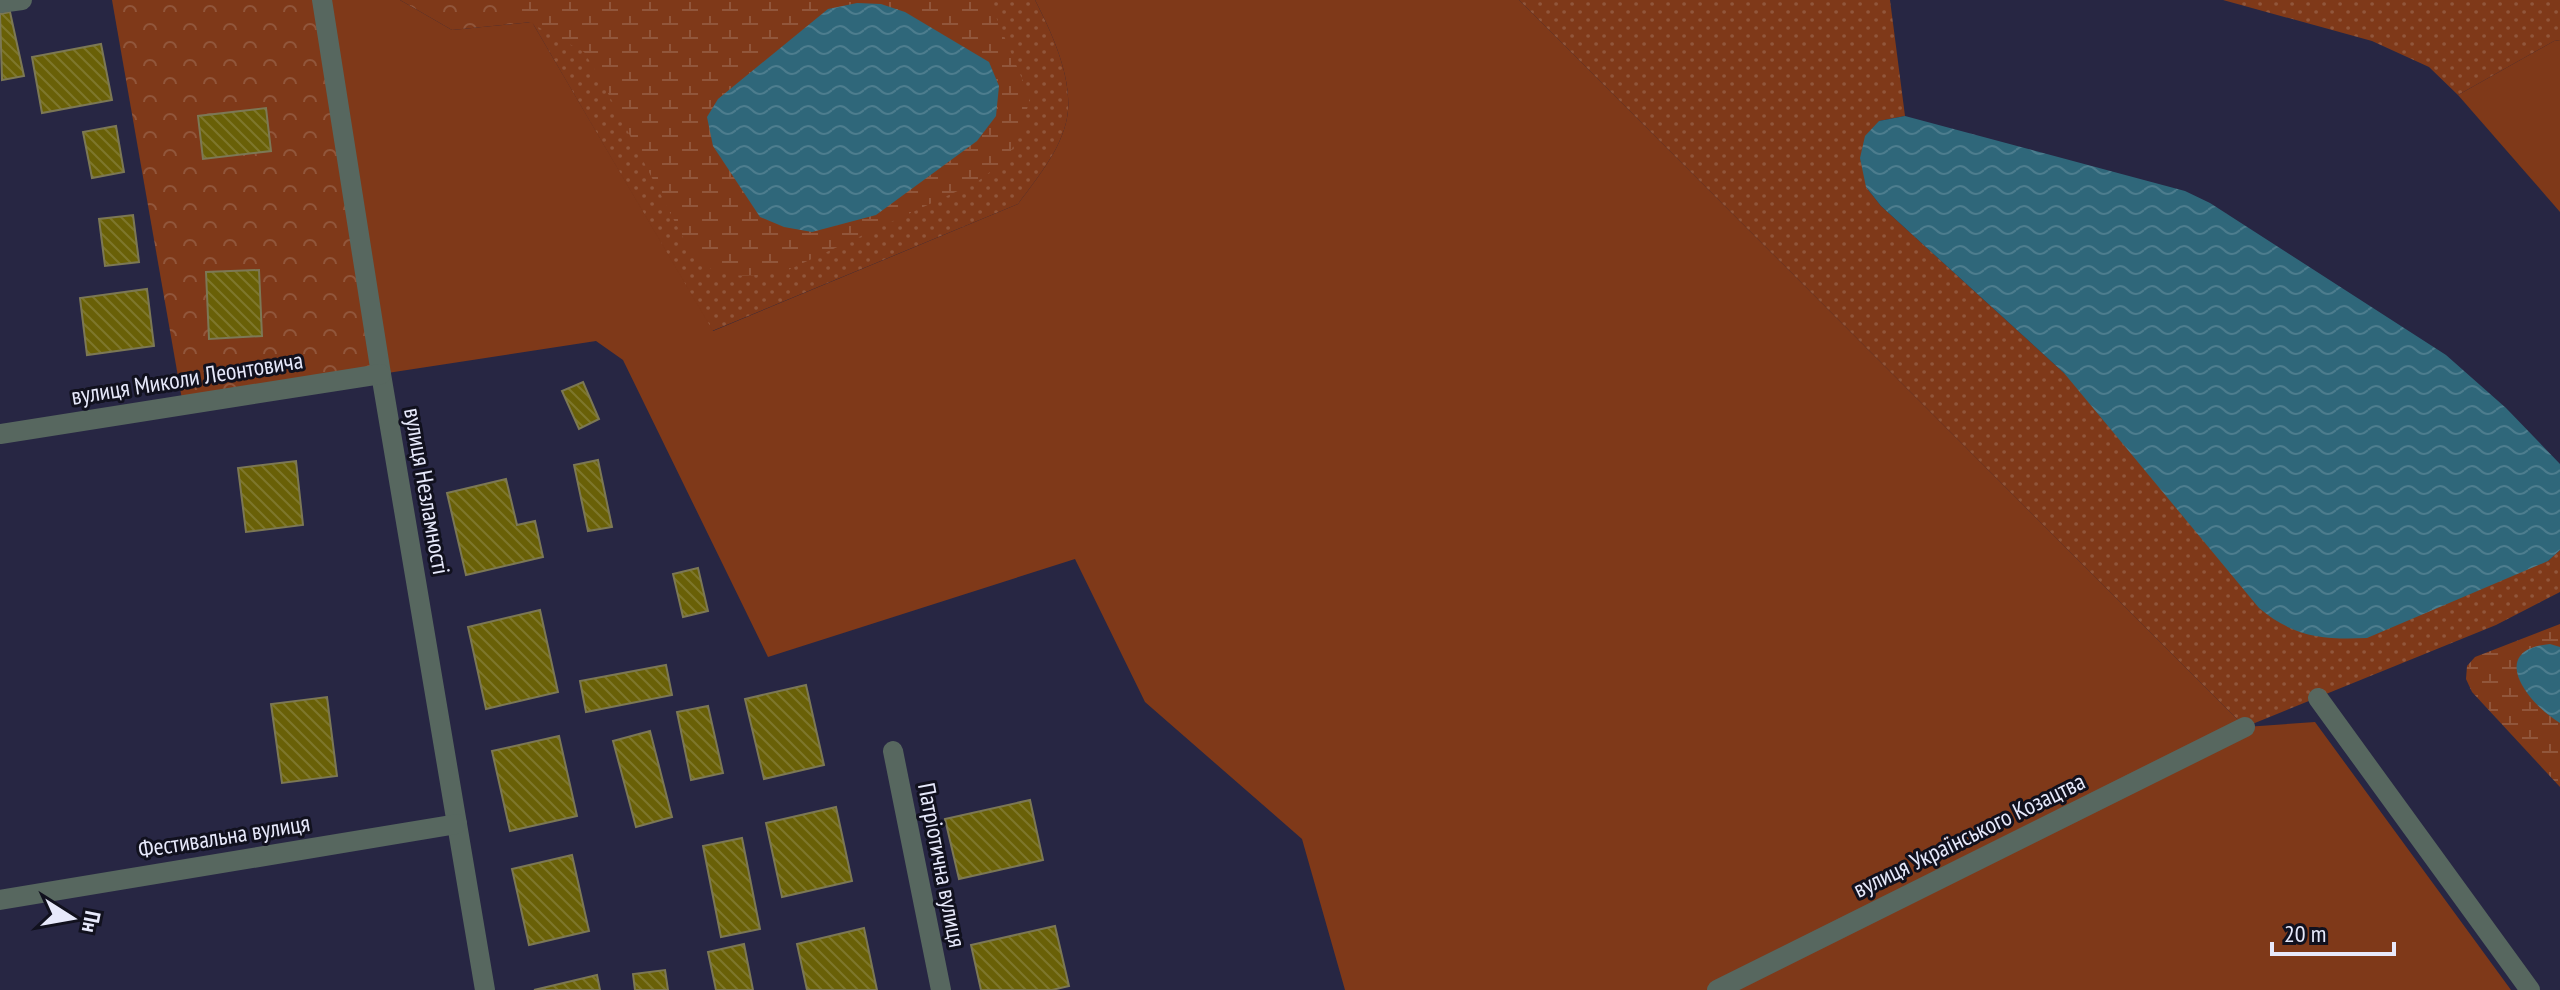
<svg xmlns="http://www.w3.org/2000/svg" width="2560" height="990" font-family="'PT Sans Narrow',sans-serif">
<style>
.grass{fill:url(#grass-dots)}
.forest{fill:url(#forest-crowns)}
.wetland{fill:url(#wetland-marsh)}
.green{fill:#7f3919}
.water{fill:url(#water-waves)}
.building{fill:url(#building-back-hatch);stroke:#7c7855;stroke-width:2}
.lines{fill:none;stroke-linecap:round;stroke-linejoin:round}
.minor{stroke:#57675f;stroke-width:20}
.labels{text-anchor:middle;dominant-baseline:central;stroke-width:6;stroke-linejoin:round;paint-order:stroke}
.street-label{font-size:24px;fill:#e7e9fb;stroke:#11111e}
</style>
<defs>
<pattern id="grass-dots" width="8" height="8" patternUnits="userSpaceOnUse" patternTransform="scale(2)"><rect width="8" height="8" fill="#7f3919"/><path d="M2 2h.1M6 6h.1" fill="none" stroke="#91563b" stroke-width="1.8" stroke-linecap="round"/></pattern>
<pattern id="forest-crowns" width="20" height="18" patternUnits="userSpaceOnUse" patternTransform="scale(2)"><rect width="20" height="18" fill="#7f3919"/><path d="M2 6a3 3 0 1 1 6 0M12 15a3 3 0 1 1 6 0" fill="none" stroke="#91563b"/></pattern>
<pattern id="wetland-marsh" width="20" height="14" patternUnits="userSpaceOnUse" patternTransform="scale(2)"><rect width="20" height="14" fill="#7f3919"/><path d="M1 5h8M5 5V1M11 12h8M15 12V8" fill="none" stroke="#91563b"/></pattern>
<pattern id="water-waves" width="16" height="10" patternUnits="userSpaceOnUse" patternTransform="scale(2)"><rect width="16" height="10" fill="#2f677a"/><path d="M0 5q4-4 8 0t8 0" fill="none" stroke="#4d7d8e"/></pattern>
<pattern id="building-back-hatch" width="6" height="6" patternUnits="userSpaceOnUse" patternTransform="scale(2)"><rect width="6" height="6" fill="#696007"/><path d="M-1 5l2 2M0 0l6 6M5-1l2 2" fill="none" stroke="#7e772c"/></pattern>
</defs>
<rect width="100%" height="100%" fill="#272643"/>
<g class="grass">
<path d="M 578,0 L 1035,0 C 1052,33 1074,80 1067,118 C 1061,150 1037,178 1018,204 L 712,331 L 532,22 Z"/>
<polygon points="1519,0 1890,0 1905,116 1879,121 1866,187 1881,206 2064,373 2548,561 2560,550 2560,592 2496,625 2245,727"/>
<polygon points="2223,0 2560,0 2560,40 2554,41 2458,95 2429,67 2372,41"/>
</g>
<g class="forest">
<polygon points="112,0 322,0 381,374 183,405"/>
<polygon points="400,0 578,0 532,22 452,30"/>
</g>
<g class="wetland">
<path d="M 488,0 L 989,0 L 1030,98 L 1022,128 L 1007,159 L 977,182 L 788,270 C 764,274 729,282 707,266 C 701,262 695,255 689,249 L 601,80 L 584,52 Z"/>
<polygon points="2560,624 2560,787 2472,692 2466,679 2467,666 2475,657"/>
</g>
<g class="green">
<path d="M 322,0 L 400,0 L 452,30 L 532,22 L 713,331 L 1018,204 C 1037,178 1061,150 1067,118 C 1074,80 1052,33 1035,0 L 1519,0 L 2245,727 L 2315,722 L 2511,990 L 1345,990 L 1302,839 L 1145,702 L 1075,559 L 768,657 L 623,360 L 596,341 L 381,374 Z"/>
<polygon points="2560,40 2560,212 2458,95 2554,41"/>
</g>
<g class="water">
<polygon points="857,3 881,4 905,12 989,62 999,86 996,116 977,141 876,215 812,232 784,227 760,217 713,146 707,117 718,99 828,9"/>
<path d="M 1905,116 L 2185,191 L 2210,203 L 2446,355 L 2506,408 L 2560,464 L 2560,550 L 2548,561 L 2367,638 C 2324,640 2293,637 2259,608 L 2064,373 L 1881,206 L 1866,187 L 1860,158 L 1865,136 L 1879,121 Z"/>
<path d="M 2550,644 L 2560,647 L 2560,723 C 2528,704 2486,650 2550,644 Z"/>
</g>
<g class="building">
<polygon points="10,12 24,76 2,80 0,14"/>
<polygon points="101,44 112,100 42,113 32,57"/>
<polygon points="266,108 271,151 203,159 198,116"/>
<polygon points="116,126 124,172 92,178 83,132"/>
<polygon points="133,215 139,262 105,266 99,219"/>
<polygon points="259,270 262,336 209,339 206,272"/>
<polygon points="147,289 154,346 87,355 80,298"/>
<polygon points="583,382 599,419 579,429 562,391"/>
<polygon points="598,460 612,527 588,531 574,465"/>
<polygon points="296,461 303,525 246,532 238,468"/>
<polygon points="506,479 517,525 535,521 543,557 466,575 447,493"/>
<polygon points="698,568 708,611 683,617 673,574"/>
<polygon points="540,610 558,692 486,709 468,627"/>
<polygon points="666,665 672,695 586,712 580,681"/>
<polygon points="806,685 824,765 764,779 745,699"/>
<polygon points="327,697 337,776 282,783 271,704"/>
<polygon points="708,706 723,773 691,780 677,712"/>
<polygon points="650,731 672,817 636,827 613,741"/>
<polygon points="559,736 577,816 510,831 492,751"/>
<polygon points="1030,800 1043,860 959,879 945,819"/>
<polygon points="836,807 852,881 782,897 766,823"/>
<polygon points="742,838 760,929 721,937 703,846"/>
<polygon points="572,855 589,931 529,945 512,869"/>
<polygon points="1055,926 1069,986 1052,990 981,990 971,945"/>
<polygon points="864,928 877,990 807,990 797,944"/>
<polygon points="744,944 753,990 716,990 708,952"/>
<polygon points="665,970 668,990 635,990 633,974"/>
<polygon points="597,975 600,990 534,990"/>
</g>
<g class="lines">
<g class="minor">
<polyline points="322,0 381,374 485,990"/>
<polyline points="0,3 22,0"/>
<polyline points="0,434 381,374"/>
<polyline points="2318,698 2530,990"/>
<polyline points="893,751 941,990"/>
<polyline points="0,900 457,824"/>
<polyline points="1717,990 2245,727"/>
</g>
</g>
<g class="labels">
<g class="street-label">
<text transform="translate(187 378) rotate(-9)">вулиця Миколи Леонтовича</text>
<text transform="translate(427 491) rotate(80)">вулиця Незламності</text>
<text transform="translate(1969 835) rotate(-26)">вулиця Українського Козацтва</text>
<text transform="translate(224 836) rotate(-9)">Фестивальна вулиця</text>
<text transform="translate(942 865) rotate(79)">Патріотична вулиця</text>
</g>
</g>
<g transform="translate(72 918) rotate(101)" stroke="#11111e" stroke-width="6" paint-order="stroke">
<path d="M0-6L14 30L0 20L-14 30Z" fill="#e7e9fb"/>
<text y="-12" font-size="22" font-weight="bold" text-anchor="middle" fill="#e7e9fb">Пн</text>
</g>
<path d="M2272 942v12h122v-12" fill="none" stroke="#e7e9fb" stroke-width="4"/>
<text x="2284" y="942" font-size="24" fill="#e7e9fb" stroke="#11111e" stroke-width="6" paint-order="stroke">20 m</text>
</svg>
